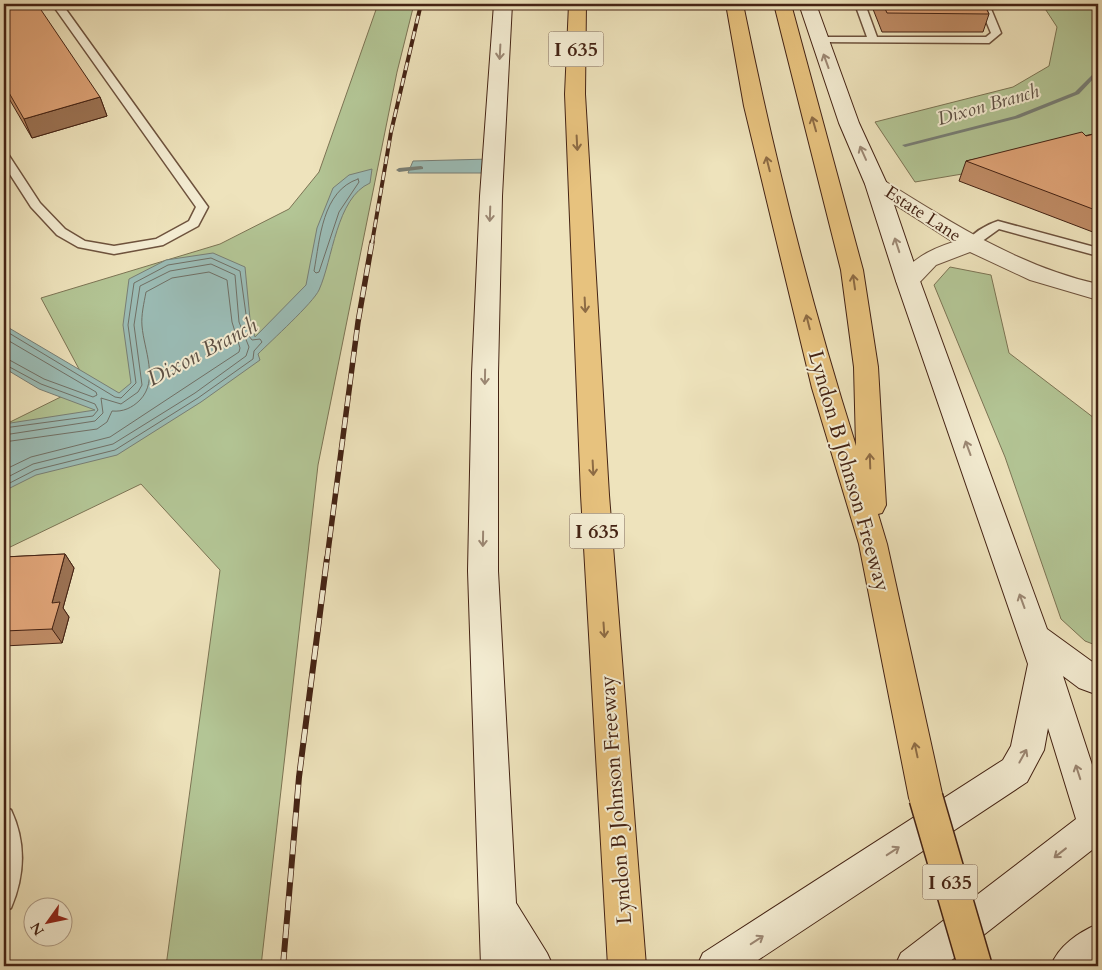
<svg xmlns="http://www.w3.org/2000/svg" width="1102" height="970" font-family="Cardo,serif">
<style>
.green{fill:#b3c595;stroke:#7c7454}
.water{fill:#9bbdb7;stroke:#787f76}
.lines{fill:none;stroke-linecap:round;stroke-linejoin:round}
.shore{stroke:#707066;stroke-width:1}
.stream{fill:#787f76;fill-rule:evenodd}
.lane-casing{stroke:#6e533e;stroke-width:3}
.street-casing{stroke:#6e533e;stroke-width:2}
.secondary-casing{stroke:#442314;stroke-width:2}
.highway-casing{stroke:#442314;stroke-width:2}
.lane{fill:#f4edd3;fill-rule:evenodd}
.street{fill:#f4edd3;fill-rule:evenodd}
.secondary{fill:#f4edd3;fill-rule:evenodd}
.highway{fill:#e7c27e;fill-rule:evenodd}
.rail-far2-casing{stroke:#442314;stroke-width:4}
.rail-far1-casing{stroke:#442314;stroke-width:5.5}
.rail-casing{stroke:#442314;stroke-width:6}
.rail-far2{stroke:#f4edd3;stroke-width:2.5;stroke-dasharray:8;stroke-linecap:butt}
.rail-far1{stroke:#f4edd3;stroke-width:4;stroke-dasharray:11;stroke-linecap:butt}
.rail{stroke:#f4edd3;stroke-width:4.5;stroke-dasharray:14;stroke-linecap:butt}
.highway-bridge-casing{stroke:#442314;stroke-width:36;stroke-linecap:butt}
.highway-bridge{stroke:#e7c27e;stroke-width:33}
.wall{fill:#bf8c66;stroke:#442314}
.shaded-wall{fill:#9b7253;stroke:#442314}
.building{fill:#dea377;stroke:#442314}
.oneway{stroke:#9c8874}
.oneway2{stroke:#8d6b44}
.labels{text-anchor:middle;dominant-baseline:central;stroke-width:4;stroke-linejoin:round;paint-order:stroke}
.far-street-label{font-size:18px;fill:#442314;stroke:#f4edd3}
.far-water-label{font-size:19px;font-style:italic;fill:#5e5145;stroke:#f4edd3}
.shield{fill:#f4edd3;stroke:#79604d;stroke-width:1}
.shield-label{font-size:20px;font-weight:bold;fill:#442314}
.street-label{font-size:21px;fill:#442314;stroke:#f4edd3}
.water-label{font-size:22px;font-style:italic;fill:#5e5145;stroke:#f4edd3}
</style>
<rect width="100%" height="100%" fill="#eee3bc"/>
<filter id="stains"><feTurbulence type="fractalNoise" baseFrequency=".004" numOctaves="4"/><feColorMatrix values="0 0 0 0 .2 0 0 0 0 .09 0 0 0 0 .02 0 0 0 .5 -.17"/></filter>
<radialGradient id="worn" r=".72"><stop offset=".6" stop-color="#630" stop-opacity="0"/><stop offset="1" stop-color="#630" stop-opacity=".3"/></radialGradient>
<g class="green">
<polygon points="378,4 414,4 397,72 318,465 261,966 166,966 220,570 141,484 4,550 4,425 87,384 41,298 220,244 289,209 319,172"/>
<polygon points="1042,4 1098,4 1098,151 915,182 875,122 1013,87 1049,66 1057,27"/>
<polygon points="950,267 991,275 1009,353 1098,421 1098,646 1085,641 1061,619 1005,457 934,285"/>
</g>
<g class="water">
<polygon points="490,159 488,173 408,173 413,161"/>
<path d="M 372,169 L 370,183 C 336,198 333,259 319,290 C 313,303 271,341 258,354 L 260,360 L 201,402 L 117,455 L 36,475 L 4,491 L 4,424 L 95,410 L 39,389 L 4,368 L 4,325 L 119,393 L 131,383 L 123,325 L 129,279 L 166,260 L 213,253 L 245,267 L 250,319 L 255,337 L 306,285 L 317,228 L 333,188 L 349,175 Z"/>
</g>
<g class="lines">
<g class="shore">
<path d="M 358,179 L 359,182 L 339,212 L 319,272 L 316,273 L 314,271 C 320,239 322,191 358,179 Z"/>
<polyline points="4,330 115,397 121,398 136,383 128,325 134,283 168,265 211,258 240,271 249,336 252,340 260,339 262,342 254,351 253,359 198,398 115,450 35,470 4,486"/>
<polyline points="4,338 96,392 97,395 93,397 44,379 4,357"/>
<polyline points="4,364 41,384 95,404 98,410 93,416 4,428"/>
<polyline points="4,435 95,421 103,413 101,398 121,404 138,392 142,385 134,325 140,286 170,271 211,264 235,275 239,322 249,347 246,356 195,393 113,444 33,464 4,479"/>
<path d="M 4,442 L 97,429 L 107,422 L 112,411 C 123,412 132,408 140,400 C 159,380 144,350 142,326 C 141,315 144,303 146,292 L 172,278 L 209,272 L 227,280 L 232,322 L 240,348 L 239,352 L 110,437 L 31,457 L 4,470"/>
</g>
<g class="stream">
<polygon points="1098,69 1098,74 1079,94 1019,118 905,147 902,145 1015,116 1075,92"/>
<polygon points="421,166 423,167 423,169 399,172 396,170 399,168"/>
</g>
<defs>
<g id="lane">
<polygon points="52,4 62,4 208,207 198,226 163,245 114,254 78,247 57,235 31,207 4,165 4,153 8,154 40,203 65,229 85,241 114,246 156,239 189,221 196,207"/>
<polygon points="855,4 865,4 877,37 986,37 991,33 979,4 989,4 1001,33 989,43 815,42 815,38 818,37 867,37"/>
<path d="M 998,221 L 1098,248 L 1098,256 L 999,229 L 974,247 L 966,247 L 964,244 C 972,234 985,225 998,221 Z"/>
<path d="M 4,807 L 11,810 C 26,842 25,875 11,908 L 4,911 Z"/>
</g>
<path id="street" d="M 876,178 L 883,180 C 952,223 1018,266 1098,284 L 1098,300 L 1030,280 L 970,252 L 936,265 L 916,286 L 908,288 L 900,286 L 896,281 C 911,259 929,250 953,242 L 869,188 L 865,184 L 869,180 Z"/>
<g id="secondary">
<polygon points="494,4 512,4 502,196 498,373 498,571 516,903 547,953 553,966 481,966 468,571 472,373 480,196"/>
<polygon points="799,4 816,4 859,123 887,184 920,281 1047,629 1098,666 1098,695 1079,688 1063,676 1098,783 1098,852 1092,850 944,966 895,966 901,953 1076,819 1048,728 1044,750 1027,782 749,966 697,966 703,953 1003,760 1011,746 1028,664 896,281 865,184 839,123"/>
<path d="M 1098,924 L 1098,966 L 1051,966 C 1058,946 1079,932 1098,924 Z"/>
</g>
<g id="highway">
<polygon points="569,4 586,4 585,94 609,495 646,966 608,966 581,495 565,94"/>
<path d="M 726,4 L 743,4 C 773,152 810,301 856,446 L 854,367 L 841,270 L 774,4 L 791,4 L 863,270 L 878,367 L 886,505 L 882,513 L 878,514 L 887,544 L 943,798 L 938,810 L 926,814 L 914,810 L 909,798 L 859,544 L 812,388 L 744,106 Z"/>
</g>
</defs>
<use href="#lane" class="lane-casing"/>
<use href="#street" class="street-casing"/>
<use href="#secondary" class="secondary-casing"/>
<use href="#highway" class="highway-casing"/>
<use href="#lane" class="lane"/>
<use href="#street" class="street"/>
<use href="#secondary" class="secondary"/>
<use href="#highway" class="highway"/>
<defs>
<polyline id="rail-far2" points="372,243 391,132 421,4"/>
<polyline id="rail-far1" points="327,559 358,322 372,242"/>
<polyline id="rail" points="283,966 299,777 327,558"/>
</defs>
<use href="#rail-far2" class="rail-far2-casing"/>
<use href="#rail-far1" class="rail-far1-casing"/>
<use href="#rail" class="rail-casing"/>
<use href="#rail-far2" class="rail-far2"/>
<use href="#rail-far1" class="rail-far1"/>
<use href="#rail" class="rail"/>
<defs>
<polyline id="highway-bridge" points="926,798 975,966"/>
</defs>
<use href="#highway-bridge" class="highway-bridge-casing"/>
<use href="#highway-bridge" class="highway-bridge"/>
</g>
<g class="wall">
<polygon points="4,4 100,97 107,116 32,138 4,90"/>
<polygon points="871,4 984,4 989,14 983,32 882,32"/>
<polygon points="1098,133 1098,234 959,181 966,161"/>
<polygon points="65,554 74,568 63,608 69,617 62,643 4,646 4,557"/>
</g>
<g class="shaded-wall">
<polygon points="100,97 107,116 32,138 24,119"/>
<polygon points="65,554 74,568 63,608 69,617 62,643 52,629 52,603"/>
</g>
<g class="building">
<polygon points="4,4 37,4 100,97 24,119 4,84"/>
<polygon points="883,4 984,4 989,14 887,13"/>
<polygon points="1082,132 1086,136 1098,133 1098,211 966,161"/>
<polygon points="65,554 52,603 60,602 52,629 4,631 4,557"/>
</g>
<defs><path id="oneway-shaft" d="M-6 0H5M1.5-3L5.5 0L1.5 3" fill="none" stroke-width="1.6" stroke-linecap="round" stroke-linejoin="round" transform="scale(1.25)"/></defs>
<g class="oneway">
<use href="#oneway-shaft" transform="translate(500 52) rotate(93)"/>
<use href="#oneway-shaft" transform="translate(826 61) rotate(-110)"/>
<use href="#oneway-shaft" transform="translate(863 153) rotate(-114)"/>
<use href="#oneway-shaft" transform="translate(490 214) rotate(92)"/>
<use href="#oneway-shaft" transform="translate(897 245) rotate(-108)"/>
<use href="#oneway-shaft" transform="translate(485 377) rotate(91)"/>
<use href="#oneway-shaft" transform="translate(968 448) rotate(-110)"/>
<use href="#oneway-shaft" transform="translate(483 539) rotate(91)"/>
<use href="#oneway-shaft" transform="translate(1022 601) rotate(-110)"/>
<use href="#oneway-shaft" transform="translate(1023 756) rotate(-61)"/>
<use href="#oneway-shaft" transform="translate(1078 772) rotate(-108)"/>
<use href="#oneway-shaft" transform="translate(893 851) rotate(-33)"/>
<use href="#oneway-shaft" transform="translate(1060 853) rotate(142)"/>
<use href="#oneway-shaft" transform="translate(757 940) rotate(-33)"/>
</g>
<g class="oneway2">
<use href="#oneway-shaft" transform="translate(814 124) rotate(-106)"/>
<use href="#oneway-shaft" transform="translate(577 143) rotate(87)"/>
<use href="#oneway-shaft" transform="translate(768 164) rotate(-104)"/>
<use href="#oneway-shaft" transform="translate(854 282) rotate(-98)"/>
<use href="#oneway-shaft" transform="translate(585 305) rotate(87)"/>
<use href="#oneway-shaft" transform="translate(808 322) rotate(-104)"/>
<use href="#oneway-shaft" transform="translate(870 461) rotate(-92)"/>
<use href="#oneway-shaft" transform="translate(593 468) rotate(87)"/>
<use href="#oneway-shaft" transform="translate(604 630) rotate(86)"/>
<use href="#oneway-shaft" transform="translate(916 750) rotate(-102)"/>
</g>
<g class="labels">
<g class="far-street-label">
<text transform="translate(923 214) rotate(33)">Estate Lane</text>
</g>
<g class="far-water-label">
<text transform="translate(988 105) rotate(-16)">Dixon Branch</text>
</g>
<g class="shield">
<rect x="548.5" y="31.5" width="55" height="35" rx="4"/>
<rect x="569.5" y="513.5" width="55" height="35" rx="4"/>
<rect x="922.5" y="864.5" width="55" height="35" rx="4"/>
</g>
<g class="shield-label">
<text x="576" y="49">I 635</text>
<text x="597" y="531">I 635</text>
<text x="950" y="882">I 635</text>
</g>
<g class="street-label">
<text transform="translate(849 471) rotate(74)">Lyndon B Johnson Freeway</text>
<text transform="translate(616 800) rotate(-94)">Lyndon B Johnson Freeway</text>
</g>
<g class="water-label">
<text transform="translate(202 352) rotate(-28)">Dixon Branch</text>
</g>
</g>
<rect width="1102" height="970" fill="none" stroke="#eee3bc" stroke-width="20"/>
<rect x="5" y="5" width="1092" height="960" fill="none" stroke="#442314" stroke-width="2.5"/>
<rect x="10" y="10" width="1082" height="950" fill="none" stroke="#442314"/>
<g transform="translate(48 922) rotate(237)"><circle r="24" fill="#f4edd3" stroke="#ae9c87"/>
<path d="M0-4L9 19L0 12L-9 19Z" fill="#8f2418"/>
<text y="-8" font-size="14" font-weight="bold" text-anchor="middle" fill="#442314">N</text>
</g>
<rect width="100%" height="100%" filter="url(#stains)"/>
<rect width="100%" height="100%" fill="url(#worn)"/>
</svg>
